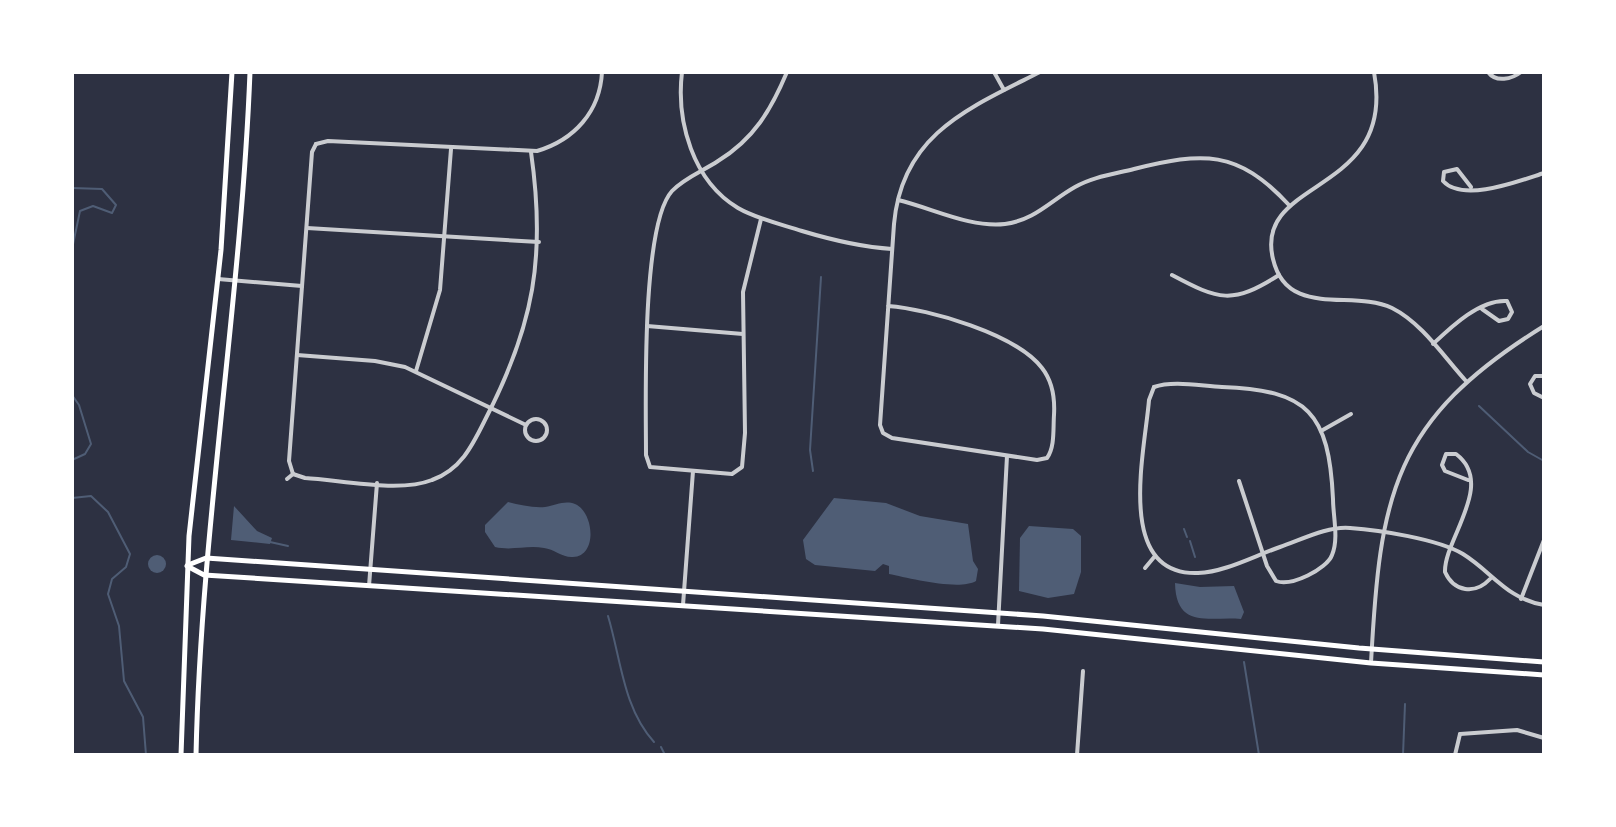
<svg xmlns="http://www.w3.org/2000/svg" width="1616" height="827" font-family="'Fira Sans',sans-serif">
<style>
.water{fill:#4f5d75}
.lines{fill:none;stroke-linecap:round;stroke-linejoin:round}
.stream{stroke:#4f5d75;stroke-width:2}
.minor{stroke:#caccd0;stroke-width:4}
.tertiary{stroke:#caccd0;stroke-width:4}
.secondary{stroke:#fff;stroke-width:5}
</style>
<rect width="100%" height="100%" fill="#2d3142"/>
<g class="water">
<path d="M 834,498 L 886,503 L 920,516 L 968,524 L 973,561 L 978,569 L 976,581 C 959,591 909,578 889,574 L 889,566 L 883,564 L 875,571 L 815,565 L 806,559 L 803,540 Z"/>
<path d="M 508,502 C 520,505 533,508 545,507 C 556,505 565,500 575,504 C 594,512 598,556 573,557 C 563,558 554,549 544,548 C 527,545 512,551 495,547 L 485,532 L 485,525 Z"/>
<polygon points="234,506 257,531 272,538 270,544 231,540"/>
<polygon points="1029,526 1073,529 1081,536 1081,572 1074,594 1048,598 1019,591 1020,538"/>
<circle cx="157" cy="564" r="9"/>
<path d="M 1175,583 L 1200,587 L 1234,586 L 1244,612 L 1241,619 C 1210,616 1176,630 1175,583 Z"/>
</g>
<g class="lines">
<g class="stream">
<polyline points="72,188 102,189 116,205 112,213 93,206 80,211 72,249"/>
<polyline points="72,395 79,405 91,444 85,454 72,460"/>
<polyline points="1479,406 1528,452 1544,461"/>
<polyline points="813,471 810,450 821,277"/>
<polyline points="72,498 91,496 108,512 130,554 126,567 112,579 108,594 119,626 124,681 143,717 146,755"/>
<polyline points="1184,529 1187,537"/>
<polyline points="1190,541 1195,557"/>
<polyline points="270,542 288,546"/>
<path d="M 608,616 C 621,659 623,708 654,742"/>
<polyline points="1244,662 1259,755"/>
<polyline points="661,747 665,755"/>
<polyline points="1403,755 1405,704"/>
</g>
<g class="minor">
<path d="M 682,72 C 676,122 693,181 738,208 C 757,219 780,224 802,231 C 832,240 860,247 892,249"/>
<polyline points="994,72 1004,90"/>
<polyline points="1329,72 1346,72"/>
<path d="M 1374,72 C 1397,196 1253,177 1273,259 C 1287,319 1352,289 1392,308 C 1422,323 1444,357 1466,381"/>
<path d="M 1488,72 C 1496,83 1512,79 1521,72"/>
<path d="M 316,144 L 328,141 L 537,151 C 574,140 600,112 602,72"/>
<path d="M 1471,187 L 1457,169 L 1444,172 L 1443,181 C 1463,203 1519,181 1544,173"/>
<path d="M 898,200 C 932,208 970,228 1005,224 C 1035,220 1050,201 1075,187 C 1092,177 1114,174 1134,169 C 1203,152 1237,149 1289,205"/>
<path d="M 761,219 L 743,292 L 745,433 L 742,467 L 732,474 L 650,467 L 646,455 C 646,404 641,225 672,191 C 684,178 703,171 718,161 C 754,139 771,110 787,72"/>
<polyline points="307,228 539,242"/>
<path d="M 1172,275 C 1219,300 1232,305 1279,275"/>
<polyline points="218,279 302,286"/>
<path d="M 888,306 C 929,309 1016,334 1042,368 C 1053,382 1055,398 1054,415 C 1053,429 1055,447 1047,458 L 1037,460 L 892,438 L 883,433 L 880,425 L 894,224 C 902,134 969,108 1040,72"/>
<polyline points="647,326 743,334"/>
<path d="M 1433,344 C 1451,327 1480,299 1507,301 L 1512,312 L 1508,319 L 1499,321 L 1482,309"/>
<polyline points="297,355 375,361 405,367 526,425"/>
<polyline points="416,371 440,290 451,149"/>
<polyline points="1544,376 1535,376 1530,384 1534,393 1544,398"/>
<path d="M 1154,387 L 1149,400 C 1145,451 1114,576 1198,573 C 1225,572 1254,556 1280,547 C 1301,540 1327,526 1350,528 C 1379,530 1438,539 1463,554 C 1492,572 1507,599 1544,605"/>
<path d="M 1154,387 C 1173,380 1201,386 1222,387 C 1308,390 1329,413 1333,499 C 1333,516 1339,539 1332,555 C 1327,569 1291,587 1276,581 L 1267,566 L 1239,481"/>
<circle cx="536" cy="430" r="11"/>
<polyline points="1321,431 1351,414"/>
<path d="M 293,474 L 305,478 C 341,480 399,493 432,480 C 462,469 473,444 486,418 C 534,325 546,256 531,152"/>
<polyline points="293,474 289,461 312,152 316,144"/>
<polyline points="287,479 293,474"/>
<path d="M 1468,480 L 1445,471 L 1442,465 L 1446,454 L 1456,454 C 1496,484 1444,539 1445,572 C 1454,592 1475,595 1490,579"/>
<polyline points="1145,568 1155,556"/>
<polyline points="369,586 377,483"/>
<polyline points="1521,599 1544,540"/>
<polyline points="683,605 693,471"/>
<polyline points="998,625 1007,456"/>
<polyline points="1460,734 1517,730 1544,738"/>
<polyline points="1077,755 1083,671"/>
<polyline points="1455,755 1460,734"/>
</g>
<path class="tertiary" d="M 1371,663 C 1380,495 1392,420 1544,326"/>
<g class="secondary">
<polyline points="188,565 206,558 1043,616 1359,648 1544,662"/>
<polyline points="187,566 204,575 1043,629 1371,663 1544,675"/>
<polyline points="181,755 189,536 221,250 232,72"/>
<path d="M 196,755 C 201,526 241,301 250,72"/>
</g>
</g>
<rect width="1616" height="827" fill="none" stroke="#ffffff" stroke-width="148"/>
</svg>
